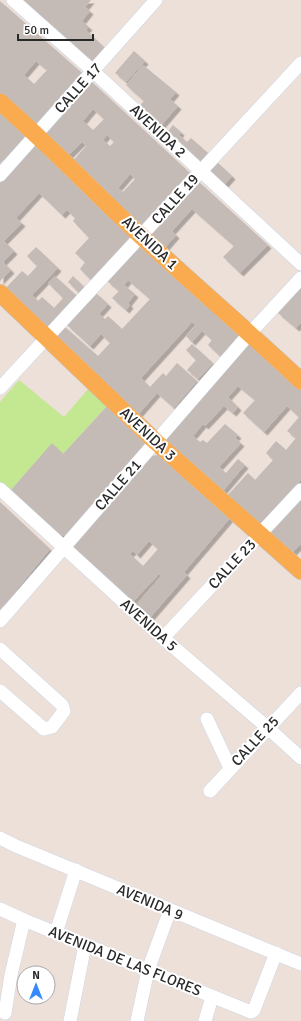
<svg xmlns="http://www.w3.org/2000/svg" width="301" height="1021" font-family="Signika,sans-serif">
<style>
.green{fill:#c3e891}
.building{fill:#c4bab6;fill-rule:evenodd;filter:url(#shadow)}
.lines{fill:none;stroke-linecap:round;stroke-linejoin:round}
.minor-casing{stroke:#ced7e3;stroke-width:14}
.major-casing{stroke:#c3c3c3;stroke-width:18}
.minor{stroke:#fff;stroke-width:13}
.major{stroke:#faab50;stroke-width:17}
.labels{text-anchor:middle;dominant-baseline:central;stroke-width:4;stroke-linejoin:round;paint-order:stroke}
.street-label{font-size:15px;fill:#292929;stroke:#fff}
</style>
<defs>
<filter id="shadow"><feDropShadow dx="3.5" dy="3.5" stdDeviation="0" flood-color="#0004"/></filter>
</defs>
<rect width="100%" height="100%" fill="#ece0d9"/>
<polygon class="green" points="19,380 64,417 89,388 108,405 63,454 52,444 10,491 0,482 0,402"/>
<g class="building">
<polygon points="19,0 91,0 85,7 90,11 82,21 89,27 86,30 105,48 92,64"/>
<path d="M 0,1 L 82,73 L 34,126 L 0,96 ZM 36,61 L 47,70 L 34,84 L 24,75 Z"/>
<polygon points="134,51 145,61 126,82 115,73"/>
<polygon points="143,65 176,92 170,99 178,106 159,128 137,108 144,101 126,85"/>
<path d="M 92,82 L 191,174 L 140,228 L 72,162 L 86,146 L 82,142 L 67,157 L 44,135 ZM 93,109 L 104,119 L 93,130 L 83,121 ZM 107,135 L 114,142 L 110,146 L 103,140 ZM 130,174 L 135,179 L 123,192 L 118,188 Z"/>
<polygon points="0,112 26,135 0,164"/>
<polygon points="173,125 181,132 179,135 187,142 191,138 208,153 199,163 166,134"/>
<polygon points="35,145 132,237 91,280 80,269 85,262 75,253 89,238 73,221 75,218 67,210 62,215 39,193 16,218 22,223 4,241 14,251 3,262 11,270 0,281 0,183"/>
<polygon points="217,162 232,176 223,186 208,172"/>
<polygon points="199,182 268,245 240,273 223,257 234,246 192,209 172,231 176,235 163,250 149,236"/>
<polygon points="141,243 240,333 220,356 208,345 212,340 202,331 192,342 186,336 196,325 192,322 141,378 150,387 163,373 166,376 177,363 197,381 174,408 157,393 136,417 53,340 65,327 98,356 110,343 101,334 90,346 67,325 96,293 108,304 99,314 105,319 108,316 122,329 150,299 128,280 124,285 135,294 128,303 130,305 126,310 112,298 119,291 107,281"/>
<polygon points="36,247 58,268 32,295 38,301 42,297 54,308 63,298 48,283 55,276 77,296 46,330 4,290 22,271 28,276 37,266 27,256"/>
<polygon points="73,276 84,287 79,293 68,282"/>
<polygon points="301,288 301,323 296,328 278,313"/>
<polygon points="248,343 301,390 301,480 259,525 227,496 248,473 255,480 273,460 266,453 276,441 286,450 296,438 287,431 299,417 287,406 264,432 243,413 255,400 238,386 228,397 238,407 233,413 224,406 205,426 203,424 193,436 200,442 203,440 207,443 225,424 238,435 235,438 241,443 219,467 226,473 238,459 245,465 222,492 164,440"/>
<polygon points="192,344 213,363 198,379 187,370 196,360 186,350"/>
<polygon points="108,405 147,442 64,536 60,536 10,491 52,443 63,454"/>
<path d="M 159,455 L 230,518 L 184,572 L 187,575 L 148,620 L 134,607 L 161,576 L 159,574 L 131,604 L 70,548 L 150,456 ZM 149,541 L 158,549 L 143,566 L 130,554 L 133,551 L 137,555 Z"/>
<polygon points="301,498 301,544 293,552 270,532"/>
<polygon points="0,502 50,549 0,610"/>
</g>
<g class="lines">
<defs>
<g id="minor">
<polyline points="13,0 93,71 301,264"/>
<polyline points="0,175 156,0"/>
<polyline points="0,388 301,63"/>
<polyline points="0,489 163,638 268,728 301,758"/>
<polyline points="0,621 250,333 301,278"/>
<polyline points="163,638 301,490"/>
<polyline points="0,649 62,705 64,711 52,727 44,729 0,691"/>
<polyline points="207,719 230,768"/>
<polyline points="210,791 301,693"/>
<polyline points="0,838 16,846 301,964"/>
<polyline points="0,909 24,920 251,1012 254,1010 276,953"/>
<polyline points="56,933 76,870"/>
<polyline points="5,1013 11,975 24,920"/>
<polyline points="70,1021 85,945"/>
<polyline points="137,1021 148,970 170,910"/>
<polyline points="205,1021 212,997"/>
</g>
<g id="major">
<path d="M 0,102 C 49,145 94,192 141,236 C 194,285 249,332 301,381"/>
<polyline points="0,293 156,442 301,571"/>
</g>
</defs>
<use href="#minor" class="minor-casing"/>
<use href="#major" class="major-casing"/>
<use href="#minor" class="minor"/>
<use href="#major" class="major"/>
</g>
<g class="labels">
<g class="street-label">
<text transform="translate(78 88) rotate(-48)">CALLE 17</text>
<text transform="translate(158 131) rotate(43)">AVENIDA 2</text>
<text transform="translate(175 199) rotate(-48)">CALLE 19</text>
<text transform="translate(150 243) rotate(43)">AVENIDA 1</text>
<text transform="translate(148 434) rotate(43)">AVENIDA 3</text>
<text transform="translate(118 485) rotate(-49)">CALLE 21</text>
<text transform="translate(232 564) rotate(-47)">CALLE 23</text>
<text transform="translate(149 625) rotate(42)">AVENIDA 5</text>
<text transform="translate(255 741) rotate(-47)">CALLE 25</text>
<text transform="translate(150 902) rotate(23)">AVENIDA 9</text>
<text transform="translate(125 961) rotate(22)">AVENIDA DE LAS FLORES</text>
</g>
</g>
<g transform="translate(36 985)"><circle r="19" fill="#ffffff" stroke="#a9a9a9"/>
<path d="M0-3L7 15L0 10L-7 15Z" fill="#348aff"/>
<text y="-6" font-size="11" font-weight="bold" text-anchor="middle" fill="#292929">N</text>
</g>
<path d="M18 34v6h75v-6" fill="none" stroke="#292929" stroke-width="2"/>
<text x="24" y="34" font-size="12" fill="#292929" stroke="#ffffff" stroke-width="3" paint-order="stroke">50 m</text>
</svg>
